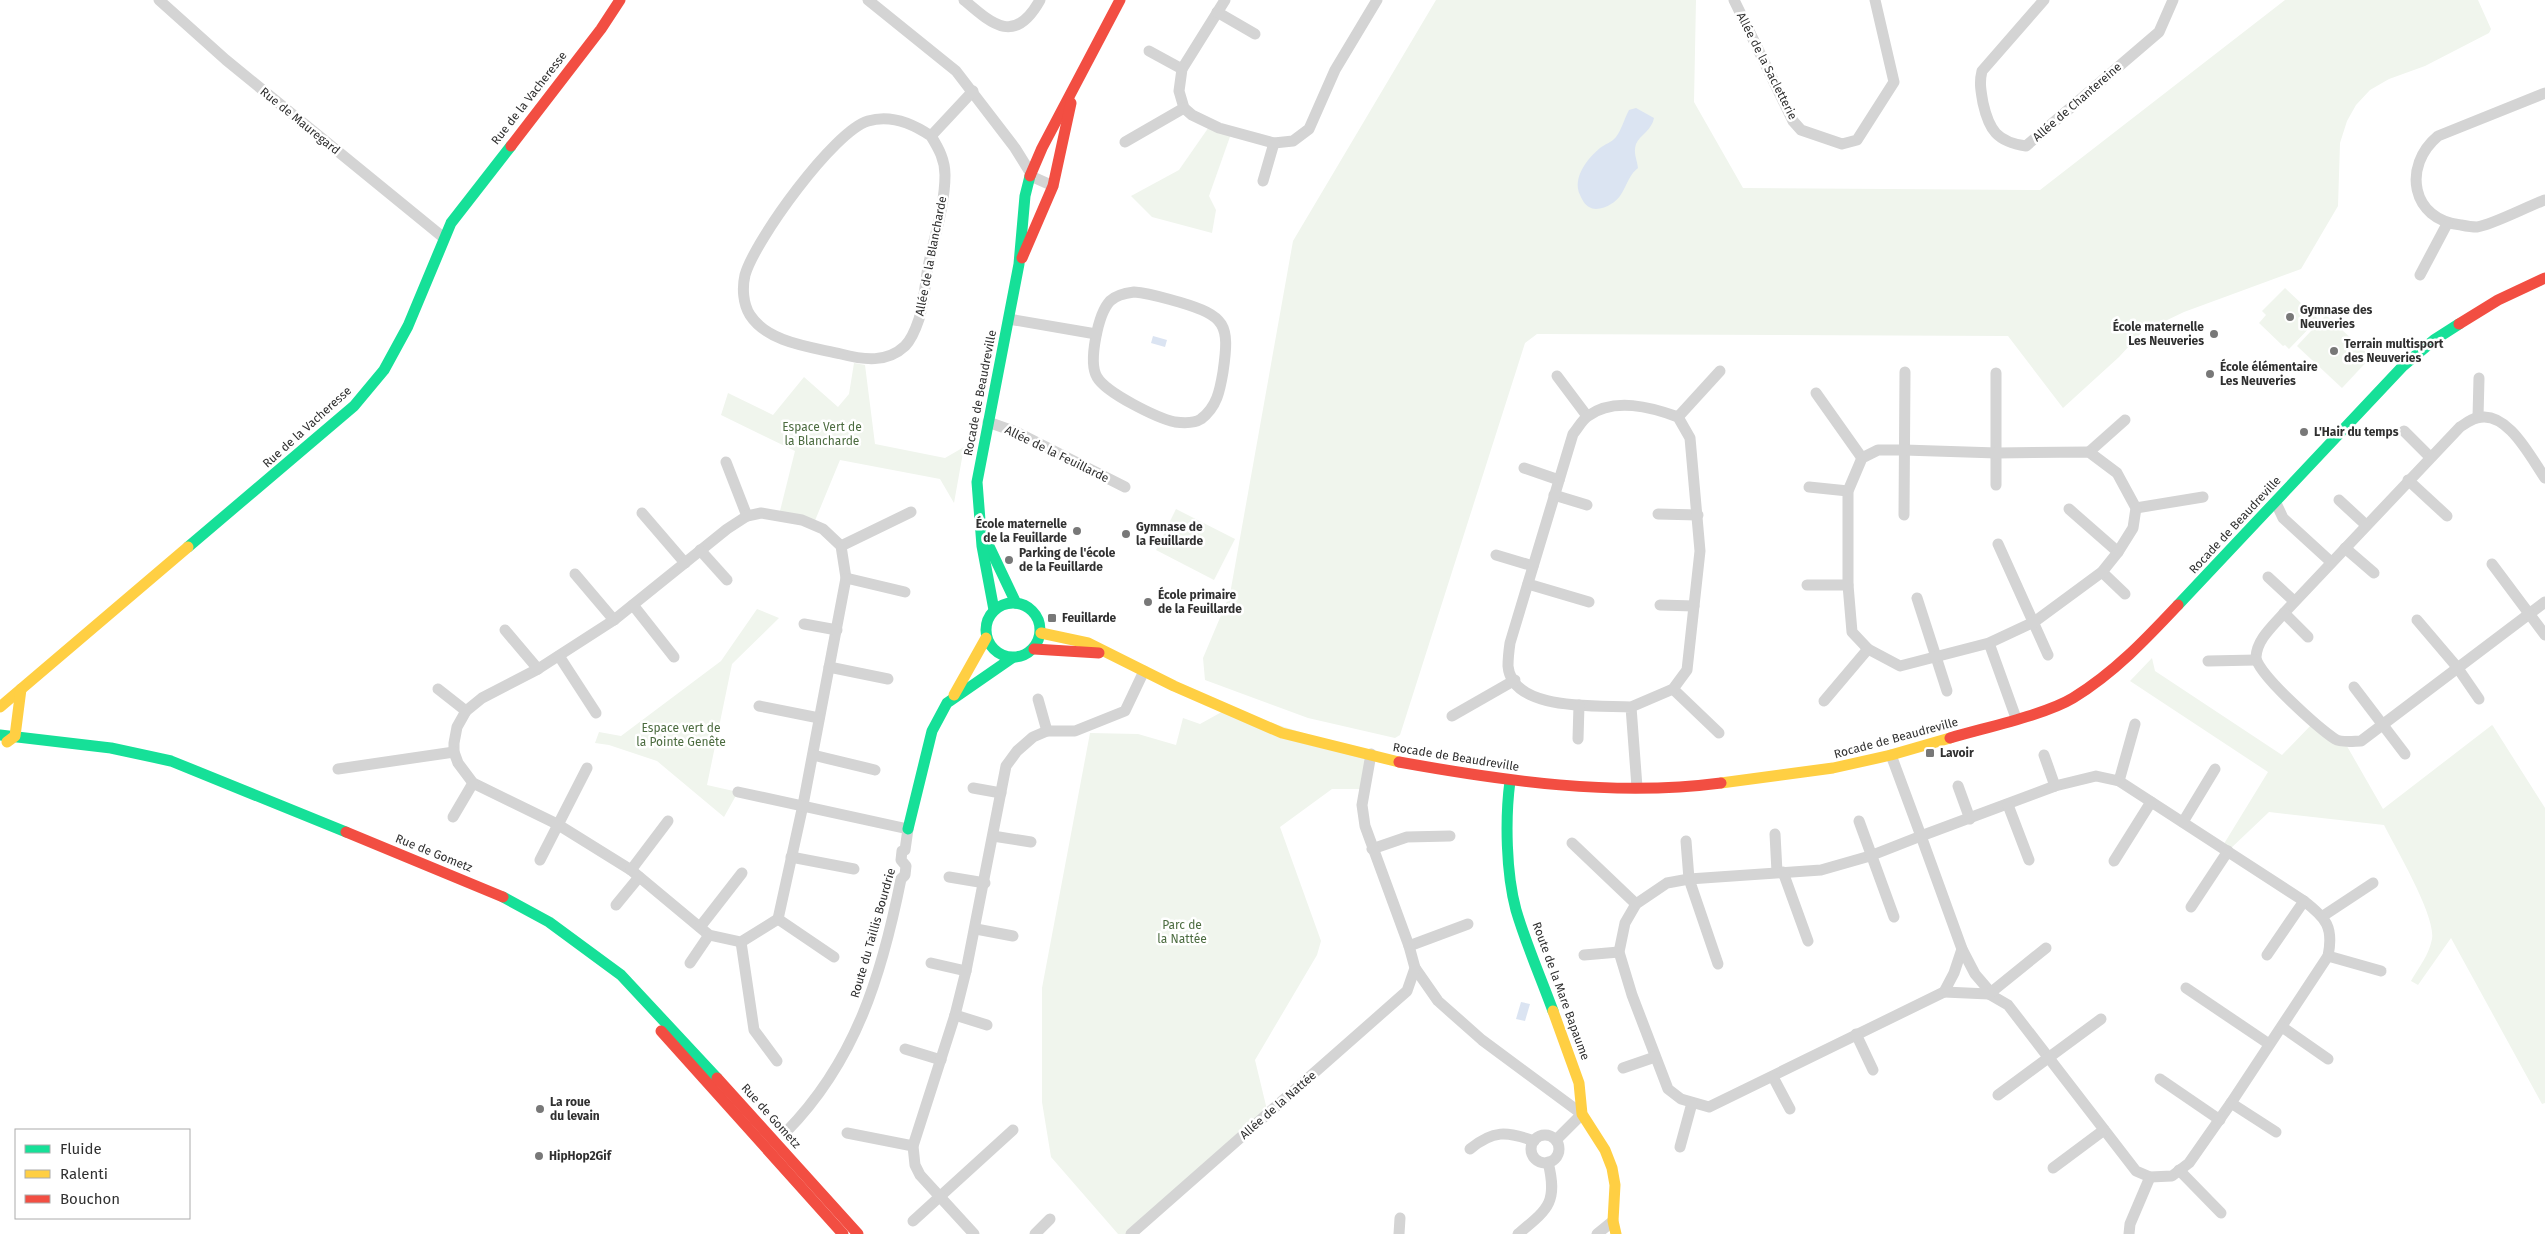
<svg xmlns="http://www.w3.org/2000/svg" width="2545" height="1234" font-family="'Fira Sans',sans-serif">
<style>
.green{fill:#f0f5ed}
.water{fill:#dbe4f2}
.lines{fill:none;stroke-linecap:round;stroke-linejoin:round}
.street{stroke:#d4d4d4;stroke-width:11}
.fast{stroke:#16e098;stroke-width:11}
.slow{stroke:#ffcf43;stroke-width:11}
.jam{stroke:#f24e42;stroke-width:11}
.poi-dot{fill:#787878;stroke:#fff;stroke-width:2}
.labels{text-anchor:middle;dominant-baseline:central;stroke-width:5;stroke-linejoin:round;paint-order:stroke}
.street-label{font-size:12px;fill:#303030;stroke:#fff}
.poi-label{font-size:12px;font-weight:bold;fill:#303030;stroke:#fff;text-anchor:start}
.park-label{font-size:12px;fill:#4b6b3f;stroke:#fff}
</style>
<rect width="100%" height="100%" fill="#fff"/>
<g class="green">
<polygon points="1436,0 1696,0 1694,102 1743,188 2040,190 2285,0 2478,0 2491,29 2489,33 2425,66 2389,79 2370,90 2356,105 2347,121 2340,143 2338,206 2301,269 2184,312 2142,332 2119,357 2063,408 2008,336 1537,334 1525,343 1400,735 1395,738 1308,718 1205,680 1203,658 1230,594 1293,241"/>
<polygon points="1211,124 1232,131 1209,196 1216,210 1212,233 1152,217 1131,196 1179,170"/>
<polygon points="2285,288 2318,319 2289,349 2285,345 2283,346 2259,323 2266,315 2262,311"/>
<polygon points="2326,315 2371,357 2342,388 2297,346"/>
<polygon points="854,363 865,365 875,444 945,458 964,447 954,503 940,479 840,460 814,523 779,515 795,451 721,415 728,393 773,415 804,377 838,407 849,394"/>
<polygon points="1176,509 1235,539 1214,580 1156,550"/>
<polygon points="757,609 779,618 732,664 707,785 738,792 724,817 657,761 609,745 595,743 599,732 621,736 721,661"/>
<path d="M 2152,658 L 2155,671 L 2282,755 L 2314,722 L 2344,741 L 2383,809 L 2492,725 L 2493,726 L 2545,808 L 2545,1103 L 2542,1104 L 2451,938 L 2418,985 L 2411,981 C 2419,967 2429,955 2432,939 C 2436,916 2396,849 2384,825 L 2269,812 L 2228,851 L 2222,847 L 2268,772 L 2130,681 Z"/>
<polygon points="1227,709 1371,754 1364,789 1332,789 1280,827 1321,941 1317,955 1255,1060 1268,1114 1131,1234 1118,1234 1051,1157 1042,1102 1042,988 1090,733 1138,734 1176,745 1183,718 1200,724"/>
</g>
<g class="water">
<path d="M 1636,108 L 1654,118 C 1652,130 1640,135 1636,144 C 1633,153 1637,159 1638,168 C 1625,178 1626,196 1611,204 C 1605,208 1595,211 1589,207 C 1584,204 1582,199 1580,195 C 1572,178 1587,159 1600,148 C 1605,144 1611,143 1616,137 C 1622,129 1624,119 1629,110 Z"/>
<polygon points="1153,336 1167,340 1165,347 1151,343"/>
<polygon points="1521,1002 1530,1004 1525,1021 1516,1019"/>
</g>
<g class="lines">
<g class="street">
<polyline points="159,0 226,60 444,238"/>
<polyline points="868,0 956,71 1015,148 1033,177 1053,186"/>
<path d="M 964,0 C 993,25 1015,45 1040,0"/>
<polyline points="1225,0 1182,69 1179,91 1184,108 1192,115 1219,128 1274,143 1293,141 1309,129 1335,70 1377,0"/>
<polyline points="1734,0 1793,121 1801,130 1842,144 1857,140 1894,82 1875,0"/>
<path d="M 2044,0 L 1982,71 C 1979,83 1981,91 1983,103 C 1989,130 1997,142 2026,146 L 2159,32 L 2173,0"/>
<polyline points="1217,12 1255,34"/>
<polyline points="1149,51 1182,69"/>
<path d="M 2545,93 L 2438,136 C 2402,166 2411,220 2461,225 C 2466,226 2472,227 2477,227 C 2492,225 2528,206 2545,200"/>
<path d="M 931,136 C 912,123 891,114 868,121 C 834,131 755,240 745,275 C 742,288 743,304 750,315 C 768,343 812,347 841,354 C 864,360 887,363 905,346 C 912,339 916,328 919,319 C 924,303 925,284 928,267 C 934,238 945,205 945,175 C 945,160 939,149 931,136 L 973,91"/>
<polyline points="1125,142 1184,108"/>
<polyline points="1263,181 1274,143"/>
<polyline points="2420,275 2447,224"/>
<path d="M 1134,292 C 1149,293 1164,298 1179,302 C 1226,316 1230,324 1223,372 C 1220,390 1217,407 1201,419 C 1195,423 1183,423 1175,422 C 1157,418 1106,393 1097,377 C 1088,362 1098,314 1110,301 C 1116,295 1126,293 1134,292 Z"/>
<polyline points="1009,319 1096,334"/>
<polyline points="1557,376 1587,416"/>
<polyline points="1816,393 1862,458"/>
<polyline points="1678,417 1720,371"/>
<polyline points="2478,417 2479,378"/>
<polyline points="988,422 1016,432 1125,487"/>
<polyline points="2404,431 2430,457"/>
<polyline points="2089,452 2125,420"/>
<polyline points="726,462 747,516"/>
<polyline points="1524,468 1559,480"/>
<path d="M 2545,478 C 2531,458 2507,409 2477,418 C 2471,419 2465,424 2460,427 L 2284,613 C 2273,626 2257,639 2256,657 C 2256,673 2320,729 2335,739 C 2341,743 2354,741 2361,741 L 2545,602"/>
<polyline points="2408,480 2447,516"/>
<polyline points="1996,485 1996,373"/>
<polyline points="1809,487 1848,491"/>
<polyline points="1554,495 1587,505"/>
<polyline points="2339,500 2366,525"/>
<polyline points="2276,503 2283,518 2331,562"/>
<polyline points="2136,508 2203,497"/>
<polyline points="2069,509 2118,552"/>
<polyline points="642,513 685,563"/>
<polygon points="761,513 802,520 823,529 841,546 846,578 803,805 778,919 741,942 709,935 631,870 557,824 473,783 458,763 454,752 454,743 457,727 466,711 482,698 538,669 614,620 727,529 747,516"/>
<polyline points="1658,514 1698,515"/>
<polyline points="1904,515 1905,372"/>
<polyline points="1998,544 2048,655"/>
<polyline points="841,546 911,512"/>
<polyline points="2345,548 2374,573"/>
<polyline points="700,550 727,580"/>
<polyline points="1496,555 1533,566"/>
<polyline points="2492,564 2545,635"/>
<polyline points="2102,572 2125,594"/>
<polyline points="575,574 614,620"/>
<polyline points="2268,577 2294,601"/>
<polyline points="846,578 905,592"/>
<polyline points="1528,584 1589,602"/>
<polyline points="1807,585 1848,585"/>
<polyline points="1917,598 1947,691"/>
<polyline points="633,605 674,657"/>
<polyline points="1660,605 1694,606"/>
<polyline points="2284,613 2308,637"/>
<polyline points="2417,620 2457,667 2479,699"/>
<polyline points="804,624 837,630"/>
<polyline points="505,630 538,669"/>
<polyline points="1989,643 1900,666 1868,649 1852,632 1848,585 1848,491 1862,458 1878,450 1904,450 1997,453 2089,452 2117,473 2136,508 2133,528 2118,552 2102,572 2034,622 1989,643 2016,718"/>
<polyline points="559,656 596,713"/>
<polyline points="2208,661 2256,660"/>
<polyline points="829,667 888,679"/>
<polyline points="2354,687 2405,754"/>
<polyline points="438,689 466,711"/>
<polyline points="1673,689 1719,733"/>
<polyline points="1038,699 1047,731"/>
<polyline points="1824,701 1868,649"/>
<polyline points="759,706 819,718"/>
<path d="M 1631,707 C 1598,705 1512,712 1508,666 C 1508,659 1509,650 1510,643 L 1573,434 C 1578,428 1582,420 1588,416 C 1614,397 1651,407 1678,417 L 1690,438 L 1700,551 L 1687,670 L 1673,689 L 1631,707 L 1637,787"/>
<polyline points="1452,716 1515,680"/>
<polyline points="1578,739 1579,705"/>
<polyline points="813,755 875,770"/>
<polyline points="1891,755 1921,836 1870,856 1821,870 1689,879 1667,883 1636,904 1625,923 1619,952 1632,995 1668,1089 1681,1099 1709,1107 1944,992 1954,973 1962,949"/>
<polyline points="2044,755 2055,786"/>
<polyline points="338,769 454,752"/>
<path d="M 2096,776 L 2119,781 L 2304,901 C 2326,918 2334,927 2328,956 L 2231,1103 L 2189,1163 L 2172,1176 L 2150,1177 L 2136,1171 L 2008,1005 L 1989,994 L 1987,988 L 1975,974 L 1962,949 L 1921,836 L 2055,786 Z"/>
<polyline points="2119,781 2135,724"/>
<polyline points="1958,786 1970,819"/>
<polyline points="973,788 1001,793"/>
<path d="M 738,792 L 908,829 L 905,850 L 902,851 L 901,860 L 906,866 L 905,875 L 901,879 C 882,974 856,1061 786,1132"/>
<polyline points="2008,805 2029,860"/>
<polyline points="453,817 473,783"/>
<polyline points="1859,821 1894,917"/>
<polyline points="2183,822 2215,769"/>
<polyline points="1775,834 1777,872"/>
<polyline points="993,836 1031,842"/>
<polyline points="1686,841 1689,879 1718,964"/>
<polyline points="1572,843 1636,904"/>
<polyline points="1372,849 1407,837 1450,836"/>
<polyline points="791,857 854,869"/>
<polyline points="540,860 587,768"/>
<polyline points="2114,861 2151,802"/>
<polyline points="631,870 668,821"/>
<polyline points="1783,872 1808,941"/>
<polyline points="949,877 985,883"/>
<polyline points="616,905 639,877"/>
<polyline points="2191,907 2228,851"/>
<polyline points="2323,916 2373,883"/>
<polyline points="778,919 834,957"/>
<polyline points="700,927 742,873"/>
<polyline points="976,929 1013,936"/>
<polyline points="741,942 754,1030 777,1061"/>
<polyline points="1409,946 1468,924"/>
<polyline points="1584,955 1619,952"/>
<polyline points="2267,955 2304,901"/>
<polyline points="2328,956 2381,971"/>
<polyline points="690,963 709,935"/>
<polyline points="931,963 966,971"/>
<polyline points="1415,968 1438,1001 1482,1040 1582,1114 1556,1140"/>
<polyline points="2186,988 2269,1044"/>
<polyline points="1944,992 1989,994 2046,948"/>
<polyline points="955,1015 987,1025"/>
<polyline points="2282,1027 2328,1059"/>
<polyline points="1856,1034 1873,1070"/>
<polyline points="905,1049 941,1060"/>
<polyline points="1623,1068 1655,1057"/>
<polyline points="1773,1077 1790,1109"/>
<polyline points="2160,1079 2220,1120"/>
<polyline points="1998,1095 2101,1019"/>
<polyline points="2231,1103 2276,1132"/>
<polyline points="847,1133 913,1146"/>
<circle cx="1545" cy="1149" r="14"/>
<polyline points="1680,1147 1692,1103"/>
<path d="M 1470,1149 C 1493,1130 1507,1131 1534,1141"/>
<polyline points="2053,1168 2104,1130"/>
<polyline points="2179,1170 2221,1213"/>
<polyline points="913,1221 1013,1130"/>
<polyline points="974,1234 920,1175 915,1165 913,1146 955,1015 966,971 1006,766 1017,751 1033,737 1047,731 1075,731 1125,711 1144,671"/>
<polyline points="1035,1234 1050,1219"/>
<polyline points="1131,1234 1407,991 1415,968 1409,946 1365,826 1362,805 1371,754"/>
<polyline points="1399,1234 1400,1218"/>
<path d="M 1518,1234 C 1548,1209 1558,1203 1548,1162"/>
<polyline points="1597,1234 1613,1221"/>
<polyline points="2129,1234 2130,1224 2150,1177"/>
</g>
<g class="fast">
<polyline points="988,544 1016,603"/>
<polyline points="188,547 354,406 384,370 408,326 451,223 511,146"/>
<circle cx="1013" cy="630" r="27"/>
<polyline points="2178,605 2403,366 2434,340 2459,324"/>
<polyline points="994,610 982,546 977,482 1019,264 1025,196 1030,176"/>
<polyline points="0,735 111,748 171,761 346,832"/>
<path d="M 1510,781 C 1505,819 1506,873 1516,910 C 1526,944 1541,978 1553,1011"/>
<polyline points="908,829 932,731 947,703 1012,658"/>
<polyline points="503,897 549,922 621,975 717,1078"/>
</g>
<g class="slow">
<polyline points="1041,633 1088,643 1174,686 1282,733 1399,762"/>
<polyline points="954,695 986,638"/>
<polyline points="0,707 188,547"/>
<polyline points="7,742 15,736 21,689"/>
<polyline points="1721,783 1833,768 1891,755 1950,738"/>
<polyline points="1553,1011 1579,1083 1582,1114 1605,1150 1612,1168 1615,1185 1613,1221 1616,1234"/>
</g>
<g class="jam">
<polyline points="511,146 601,29 620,0"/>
<polyline points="1030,176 1042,148 1120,0"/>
<polyline points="1022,258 1053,186 1071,103"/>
<polyline points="2459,324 2498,300 2545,278"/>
<polyline points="1034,649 1099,653"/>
<path d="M 1950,738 C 1983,728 2045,715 2073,698 C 2114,673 2146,639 2178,605"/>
<path d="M 1399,762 C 1505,781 1614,797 1721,783"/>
<polyline points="346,832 503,897"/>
<polyline points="661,1031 843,1234"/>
<polyline points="717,1078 858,1234"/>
</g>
</g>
<g class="poi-dot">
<circle cx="2290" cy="317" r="5"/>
<circle cx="2214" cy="334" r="5"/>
<circle cx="2334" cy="351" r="5"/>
<circle cx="2210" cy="374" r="5"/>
<circle cx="2304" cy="432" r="5"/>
<circle cx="1077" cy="531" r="5"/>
<circle cx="1126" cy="534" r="5"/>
<circle cx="1009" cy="560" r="5"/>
<circle cx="1148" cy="602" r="5"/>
<rect x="1047" y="613" width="10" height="10" rx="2.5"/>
<rect x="1925" y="748" width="10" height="10" rx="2.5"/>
<circle cx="540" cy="1109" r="5"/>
<circle cx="539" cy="1156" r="5"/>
</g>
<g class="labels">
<g class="street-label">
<text transform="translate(1767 66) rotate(63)">Allée de la Sacletterie</text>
<text transform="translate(529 98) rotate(-52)">Rue de la Vacheresse</text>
<text transform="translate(2077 102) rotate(-41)">Allée de Chantereine</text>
<text transform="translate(300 121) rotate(39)">Rue de Mauregard</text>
<text transform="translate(931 256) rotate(-79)">Allée de la Blancharde</text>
<text transform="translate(980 393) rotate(-79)">Rocade de Beaudreville</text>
<text transform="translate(307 427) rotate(-42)">Rue de la Vacheresse</text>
<text transform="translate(1057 454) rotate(26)">Allée de la Feuillarde</text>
<text transform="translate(2235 525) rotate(-47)">Rocade de Beaudreville</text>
<text transform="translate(1896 738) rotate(-15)">Rocade de Beaudreville</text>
<text transform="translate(1456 757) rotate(9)">Rocade de Beaudreville</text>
<text transform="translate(434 853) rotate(22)">Rue de Gometz</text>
<text transform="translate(873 933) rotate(-74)">Route du Taillis Bourdrie</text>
<text transform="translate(1561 991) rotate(70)">Route de la Mare Bapaume</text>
<text transform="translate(1278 1105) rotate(-41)">Allée de la Nattée</text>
<text transform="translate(771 1116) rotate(48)">Rue de Gometz</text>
</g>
<g class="poi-label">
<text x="2300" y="310">Gymnase des<tspan x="2300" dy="14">Neuveries</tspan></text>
<text x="2204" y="327" text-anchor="end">École maternelle<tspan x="2204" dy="14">Les Neuveries</tspan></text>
<text x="2344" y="344">Terrain multisport<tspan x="2344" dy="14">des Neuveries</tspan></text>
<text x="2220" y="367">École élémentaire<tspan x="2220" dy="14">Les Neuveries</tspan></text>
<text x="2314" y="432">L'Hair du temps</text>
<text x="1067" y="524" text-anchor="end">École maternelle<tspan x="1067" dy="14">de la Feuillarde</tspan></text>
<text x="1136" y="527">Gymnase de<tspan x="1136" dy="14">la Feuillarde</tspan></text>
<text x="1019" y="553">Parking de l'école<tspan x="1019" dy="14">de la Feuillarde</tspan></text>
<text x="1158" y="595">École primaire<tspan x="1158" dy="14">de la Feuillarde</tspan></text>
<text x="1062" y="618">Feuillarde</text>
<text x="1940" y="753">Lavoir</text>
<text x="550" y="1102">La roue<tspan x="550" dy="14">du levain</tspan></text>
<text x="549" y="1156">HipHop2Gif</text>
</g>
<g class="park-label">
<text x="822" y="427">Espace Vert de<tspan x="822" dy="14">la Blancharde</tspan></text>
<text x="681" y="728">Espace vert de<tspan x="681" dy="14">la Pointe Genête</tspan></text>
<text x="1182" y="925">Parc de<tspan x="1182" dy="14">la Nattée</tspan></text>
</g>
</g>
<rect x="15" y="1129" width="175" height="90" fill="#ffffff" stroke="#acacac"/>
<rect x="25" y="1145" width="25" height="8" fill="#16e098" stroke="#acacac"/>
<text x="60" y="1154" font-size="15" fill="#303030">Fluide</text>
<rect x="25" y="1170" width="25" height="8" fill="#ffcf43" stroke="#acacac"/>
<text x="60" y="1179" font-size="15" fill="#303030">Ralenti</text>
<rect x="25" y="1195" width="25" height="8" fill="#f24e42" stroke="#acacac"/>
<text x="60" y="1204" font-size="15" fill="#303030">Bouchon</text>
</svg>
